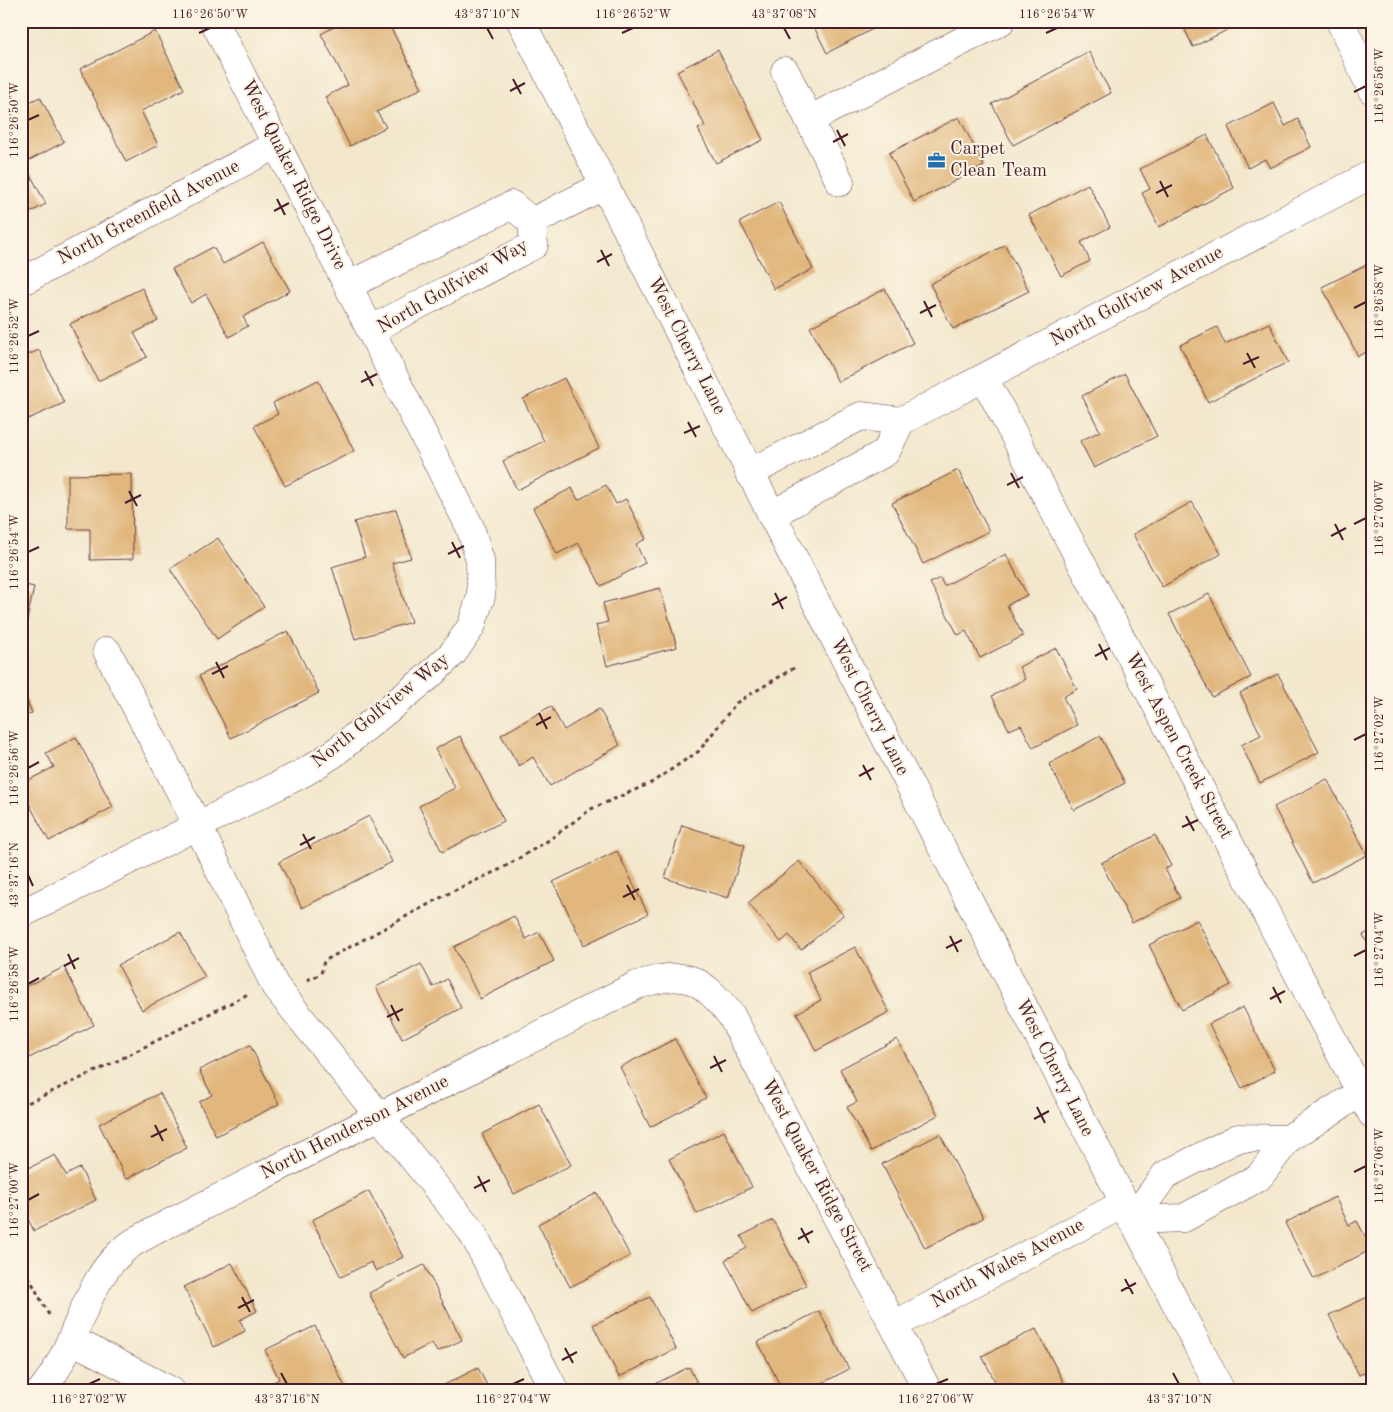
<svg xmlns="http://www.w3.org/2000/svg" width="1393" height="1412" font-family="'Old Standard TT',serif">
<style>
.building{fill:#e1b77e}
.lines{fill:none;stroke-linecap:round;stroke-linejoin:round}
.minor-casing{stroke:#633d43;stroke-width:29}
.major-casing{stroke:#633d43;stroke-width:29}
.path{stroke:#633d43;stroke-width:3;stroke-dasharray:4 4;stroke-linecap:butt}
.minor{stroke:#fff;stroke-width:28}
.major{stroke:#fff;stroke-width:28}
.ticks{fill:none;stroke:#4a1f2b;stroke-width:2}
.labels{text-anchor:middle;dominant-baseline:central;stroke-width:4;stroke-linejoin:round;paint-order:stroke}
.poi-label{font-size:19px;fill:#4a1f2b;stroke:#fcf5e5;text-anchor:start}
.street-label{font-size:19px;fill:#4a1f2b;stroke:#fcf5e5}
.neatline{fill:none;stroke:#4a1f2b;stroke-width:2}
.ticks-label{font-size:12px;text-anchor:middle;fill:#4a1f2b}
</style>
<rect width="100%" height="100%" fill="#fcf5e5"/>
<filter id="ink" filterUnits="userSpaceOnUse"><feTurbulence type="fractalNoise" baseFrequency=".02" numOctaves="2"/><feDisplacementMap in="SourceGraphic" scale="10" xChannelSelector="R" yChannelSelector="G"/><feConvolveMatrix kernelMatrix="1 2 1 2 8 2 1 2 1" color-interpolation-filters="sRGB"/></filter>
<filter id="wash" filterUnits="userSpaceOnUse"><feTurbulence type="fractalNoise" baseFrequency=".0096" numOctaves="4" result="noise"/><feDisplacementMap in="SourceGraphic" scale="20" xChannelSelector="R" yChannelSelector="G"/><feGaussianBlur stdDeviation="1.12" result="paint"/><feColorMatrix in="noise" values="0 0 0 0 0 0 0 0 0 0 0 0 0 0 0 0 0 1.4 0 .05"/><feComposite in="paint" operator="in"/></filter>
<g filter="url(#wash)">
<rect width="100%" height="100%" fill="#f3e8cd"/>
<g id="blocks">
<g class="building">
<polygon points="345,21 387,21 422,88 377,112 386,127 350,146 325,97 348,85 321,34"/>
<polygon points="811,21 888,21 827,53"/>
<polygon points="1181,21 1245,21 1193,47"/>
<polygon points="155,31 184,89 141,111 158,145 126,162 80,69"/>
<polygon points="718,50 763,140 716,163 698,129 705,126 677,71"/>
<polygon points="1089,52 1111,93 1013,145 992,104"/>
<polygon points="40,97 64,142 24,163 46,204 21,217 21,106"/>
<polygon points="1274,103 1285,126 1298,119 1311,147 1270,168 1265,159 1248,168 1228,127"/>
<polygon points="959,117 984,166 914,202 889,153"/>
<polygon points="1207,135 1234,188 1159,227 1142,193 1150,189 1140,169"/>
<polygon points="1088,184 1110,227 1081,242 1090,261 1061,276 1029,215"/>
<polygon points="779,202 813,269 774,289 740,222"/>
<polygon points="263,242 290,291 243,317 248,326 229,337 206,294 191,303 172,269 213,247 223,264"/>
<polygon points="1005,245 1029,291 953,329 930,284"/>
<polygon points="1372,262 1372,349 1358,356 1322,287"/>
<polygon points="142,288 158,321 134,333 147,357 98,381 70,324"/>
<polygon points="885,289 913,343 838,382 810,327"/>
<polygon points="1269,323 1288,362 1208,402 1180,345 1217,327 1225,344"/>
<polygon points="39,350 64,403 21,422 21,358"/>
<polygon points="1125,374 1157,436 1094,468 1080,441 1100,431 1082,396"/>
<polygon points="564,378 599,448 517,490 503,461 544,441 523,399"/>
<polygon points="318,380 354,451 285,486 254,426 278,414 273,403"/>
<polygon points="958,470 989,531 923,564 892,503"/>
<polygon points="132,474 133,559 90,560 90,529 68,529 68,475"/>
<polygon points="606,485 616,504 626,499 646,539 636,544 645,563 601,586 579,543 557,554 533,508 572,488 578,500"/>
<polygon points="1192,502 1221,554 1162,587 1133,534"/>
<polygon points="396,509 411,558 392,563 411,622 355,639 332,567 365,557 354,522"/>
<polygon points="218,538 264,607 217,639 170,569"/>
<polygon points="1006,554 1027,595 1007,605 1023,636 980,658 966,631 958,635 930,583 940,578 944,586"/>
<polygon points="21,584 34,587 25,630 21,629"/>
<polygon points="660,588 677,647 607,666 596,625 608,622 603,603"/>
<polygon points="1209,594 1251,677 1212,697 1169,614"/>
<polygon points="288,631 319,693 231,738 199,676"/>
<polygon points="1056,648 1077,689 1063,697 1077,725 1033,748 1021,725 1009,730 992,696 1025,679 1019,667"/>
<polygon points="1278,674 1319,752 1260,783 1241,745 1261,735 1240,693"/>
<polygon points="21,686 32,713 21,718"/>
<polygon points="551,706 564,730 599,709 620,745 550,786 533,757 519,766 501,735"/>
<polygon points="460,736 504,821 442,852 419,806 455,788 435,749"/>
<polygon points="1100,736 1125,783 1074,810 1049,764"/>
<polygon points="76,737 113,807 49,841 21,789 21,784 54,767 46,753"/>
<polygon points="1327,779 1367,855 1313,883 1274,807"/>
<polygon points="369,816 392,862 302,908 279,862"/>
<polygon points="682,825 745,845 728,898 665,878"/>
<polygon points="1155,835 1171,866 1165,869 1180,898 1132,923 1101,863"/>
<polygon points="617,851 648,914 584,945 553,882"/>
<polygon points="799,861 843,915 801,950 789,935 781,942 748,903"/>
<polygon points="514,916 526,939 539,932 554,961 480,999 454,947"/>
<polygon points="1197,920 1231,985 1182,1010 1149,945"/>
<polygon points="1372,930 1372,953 1363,935"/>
<polygon points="180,932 205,977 142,1010 118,965"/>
<polygon points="855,947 889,1012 816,1051 797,1013 821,1000 807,972"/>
<polygon points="421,964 433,987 447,979 461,1008 402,1039 376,987"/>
<polygon points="64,967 94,1025 21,1062 21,989"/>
<polygon points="1243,1007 1275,1071 1242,1088 1209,1024"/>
<polygon points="675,1039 706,1098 650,1127 620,1067"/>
<polygon points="897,1039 938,1115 871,1151 847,1107 857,1102 840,1069"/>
<polygon points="250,1045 279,1104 216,1136 199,1102 212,1095 199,1070"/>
<polygon points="160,1093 187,1148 126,1179 99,1124"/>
<polygon points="539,1104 571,1165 514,1194 482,1134"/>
<polygon points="724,1131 752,1187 697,1214 669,1159"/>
<polygon points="940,1134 983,1218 925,1248 882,1164"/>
<polygon points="55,1155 66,1175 80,1168 96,1200 34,1231 21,1205 21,1172"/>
<polygon points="369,1191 403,1257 376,1271 371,1262 341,1277 312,1220"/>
<polygon points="597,1193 630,1256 570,1287 538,1224"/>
<polygon points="1335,1197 1349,1225 1357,1221 1372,1249 1314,1279 1285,1223"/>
<polygon points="773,1220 806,1285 752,1313 725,1260 747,1248 741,1236"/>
<polygon points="232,1263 257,1311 240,1320 245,1331 214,1347 184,1287"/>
<polygon points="424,1265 462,1340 437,1352 432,1343 403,1358 369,1293"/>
<polygon points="1372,1295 1372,1369 1359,1375 1329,1315"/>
<polygon points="650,1297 676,1349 619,1377 593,1325"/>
<polygon points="819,1311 849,1369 807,1391 783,1391 758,1342"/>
<polygon points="315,1326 347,1391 256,1391 279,1379 265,1350"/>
<polygon points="1036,1329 1066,1387 1059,1391 1000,1391 982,1356"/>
<polygon points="689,1367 701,1391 641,1391"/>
<polygon points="478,1368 490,1391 442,1391 440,1387"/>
</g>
</g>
</g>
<g filter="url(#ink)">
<use href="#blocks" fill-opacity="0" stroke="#633d43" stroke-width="1"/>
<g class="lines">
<defs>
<g id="minor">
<polyline points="1340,21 1372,90"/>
<polyline points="785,71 840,182"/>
<polyline points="809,120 1001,21"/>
<polyline points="532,222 605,185"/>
<polyline points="21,282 277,144"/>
<polyline points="349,285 512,205 532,222 534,245 372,329"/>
<polyline points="984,378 1372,1114"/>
<polyline points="901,421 1372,174"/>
<polyline points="749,473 861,416 901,421 886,452 771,515"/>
<polyline points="107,651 198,826 275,986 472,1232 555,1391"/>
<polyline points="21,914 305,772 333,754 429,676 453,653 471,627 481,596 480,560 470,527 214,21"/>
<polyline points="1132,1220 1184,1218 1259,1177 1288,1139 1372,1085"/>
<polyline points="1132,1220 1165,1175 1238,1138 1288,1139"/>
<polyline points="894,1325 1123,1204"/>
<polyline points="72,1340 171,1391"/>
<path d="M 41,1391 C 77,1349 81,1289 121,1252 C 130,1243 143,1237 154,1231 L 637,985 C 686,970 699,976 731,1015 L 928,1391"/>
</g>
<polyline id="major" points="521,21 840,649 1221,1391"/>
</defs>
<use href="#minor" class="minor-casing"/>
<use href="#major" class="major-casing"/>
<g class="path">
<polyline points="307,980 321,974 324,961 453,891 501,869 549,840 591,809 651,783 699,751 736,703 794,668"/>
<polyline points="21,1106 107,1066 248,994"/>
<polyline points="21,1262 50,1317"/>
</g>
<use href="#minor" class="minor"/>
<use href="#major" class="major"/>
</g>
</g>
<path class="ticks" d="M 487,28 L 493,39M 784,28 L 790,39M 199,33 L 210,28M 622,33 L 633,28M 1046,33 L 1057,28M 513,79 L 521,94M 510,91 L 525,83M 1354,92 L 1366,86M 28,120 L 39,115M 837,130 L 845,146M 833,142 L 848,134M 1160,181 L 1168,197M 1156,193 L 1172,185M 277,199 L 285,215M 274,211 L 289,203M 601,250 L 609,266M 597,262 L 612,254M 924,301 L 932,317M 1354,308 L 1366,302M 920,313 L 936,305M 28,336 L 39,331M 1247,353 L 1255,368M 1243,364 L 1259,357M 365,371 L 373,386M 361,382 L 377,374M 688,422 L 696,437M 684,433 L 700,426M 1011,473 L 1019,488M 1007,485 L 1023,477M 129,491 L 137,506M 125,503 L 141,495M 1335,524 L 1343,540M 1354,524 L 1366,518M 1331,536 L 1346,528M 452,542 L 460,558M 28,552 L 39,547M 448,554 L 464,546M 775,593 L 783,609M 772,605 L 787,597M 1099,644 L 1107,660M 1095,656 L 1110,648M 216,662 L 224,678M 212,674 L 228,666M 539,713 L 547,729M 536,725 L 551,717M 1354,740 L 1366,734M 863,765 L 871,780M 28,768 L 39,762M 859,776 L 874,768M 1186,816 L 1194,831M 1182,827 L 1198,820M 303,834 L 311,849M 300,845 L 315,837M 28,875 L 33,886M 627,885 L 635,900M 623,897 L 639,889M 950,936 L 958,952M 946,948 L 962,940M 68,954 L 75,969M 1354,956 L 1366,950M 64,966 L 79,958M 28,984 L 39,978M 1273,987 L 1281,1003M 1270,999 L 1285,991M 391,1005 L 399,1021M 387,1017 L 403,1009M 714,1056 L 722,1072M 710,1068 L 726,1060M 1037,1107 L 1045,1123M 1034,1119 L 1049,1111M 155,1125 L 163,1141M 151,1137 L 167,1129M 1354,1172 L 1366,1166M 478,1176 L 486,1192M 474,1188 L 490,1180M 28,1200 L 39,1194M 801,1228 L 809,1243M 798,1239 L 813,1231M 1125,1279 L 1133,1294M 1121,1291 L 1136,1283M 242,1297 L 250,1312M 238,1308 L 254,1300M 565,1348 L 573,1363M 562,1360 L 577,1352M 281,1373 L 287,1384M 1173,1373 L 1179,1384M 89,1384 L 100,1379M 513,1384 L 524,1379M 936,1384 L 948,1379"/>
<defs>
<symbol id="office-bare" viewBox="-9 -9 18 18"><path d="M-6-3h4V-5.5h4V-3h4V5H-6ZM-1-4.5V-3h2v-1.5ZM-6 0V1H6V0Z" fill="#1f6fb2" stroke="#fcf5e5" stroke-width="2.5" paint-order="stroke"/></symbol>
</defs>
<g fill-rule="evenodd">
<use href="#office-bare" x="924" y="148" width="25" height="25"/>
</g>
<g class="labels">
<g class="poi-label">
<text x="950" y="149">Carpet<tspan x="950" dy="22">Clean Team</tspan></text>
</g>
<g class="street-label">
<text transform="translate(293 175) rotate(63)">West Quaker Ridge Drive</text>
<text transform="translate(149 213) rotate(-28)">North Greenfield Avenue</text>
<text transform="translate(453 287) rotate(-30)">North Golfview Way</text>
<text transform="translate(1137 297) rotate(-28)">North Golfview Avenue</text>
<text transform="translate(686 346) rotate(63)">West Cherry Lane</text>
<text transform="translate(869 707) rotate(63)">West Cherry Lane</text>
<text transform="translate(381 711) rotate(-39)">North Golfview Way</text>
<text transform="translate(1178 746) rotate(62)">West Aspen Creek Street</text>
<text transform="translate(1054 1068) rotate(63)">West Cherry Lane</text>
<text transform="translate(355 1128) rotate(-27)">North Henderson Avenue</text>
<text transform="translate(816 1176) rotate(62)">West Quaker Ridge Street</text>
<text transform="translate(1008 1264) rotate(-28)">North Wales Avenue</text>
</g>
</g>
<rect width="1393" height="1412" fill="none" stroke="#fcf5e5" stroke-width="55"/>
<rect x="28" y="28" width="1338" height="1356" class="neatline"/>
<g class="ticks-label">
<text x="210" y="18">116°26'50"W</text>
<text x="487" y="18">43°37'10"N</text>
<text x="633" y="18">116°26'52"W</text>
<text x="784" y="18">43°37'08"N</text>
<text x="1057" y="18">116°26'54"W</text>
<text transform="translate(1379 86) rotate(-90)" y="4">116°26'56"W</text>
<text transform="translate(14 120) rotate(-90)" y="4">116°26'50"W</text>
<text transform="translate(1379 302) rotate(-90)" y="4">116°26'58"W</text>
<text transform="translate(14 336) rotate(-90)" y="4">116°26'52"W</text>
<text transform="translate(1379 518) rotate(-90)" y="4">116°27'00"W</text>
<text transform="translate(14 552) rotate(-90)" y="4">116°26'54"W</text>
<text transform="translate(1379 734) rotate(-90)" y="4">116°27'02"W</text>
<text transform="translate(14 768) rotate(-90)" y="4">116°26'56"W</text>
<text transform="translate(14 875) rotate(-90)" y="4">43°37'16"N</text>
<text transform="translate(1379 950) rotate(-90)" y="4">116°27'04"W</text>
<text transform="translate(14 984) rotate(-90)" y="4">116°26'58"W</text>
<text transform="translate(1379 1166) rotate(-90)" y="4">116°27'06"W</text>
<text transform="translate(14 1200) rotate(-90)" y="4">116°27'00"W</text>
<text x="89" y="1403">116°27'02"W</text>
<text x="287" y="1403">43°37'16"N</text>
<text x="513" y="1403">116°27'04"W</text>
<text x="936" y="1403">116°27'06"W</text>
<text x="1179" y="1403">43°37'10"N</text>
</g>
</svg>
